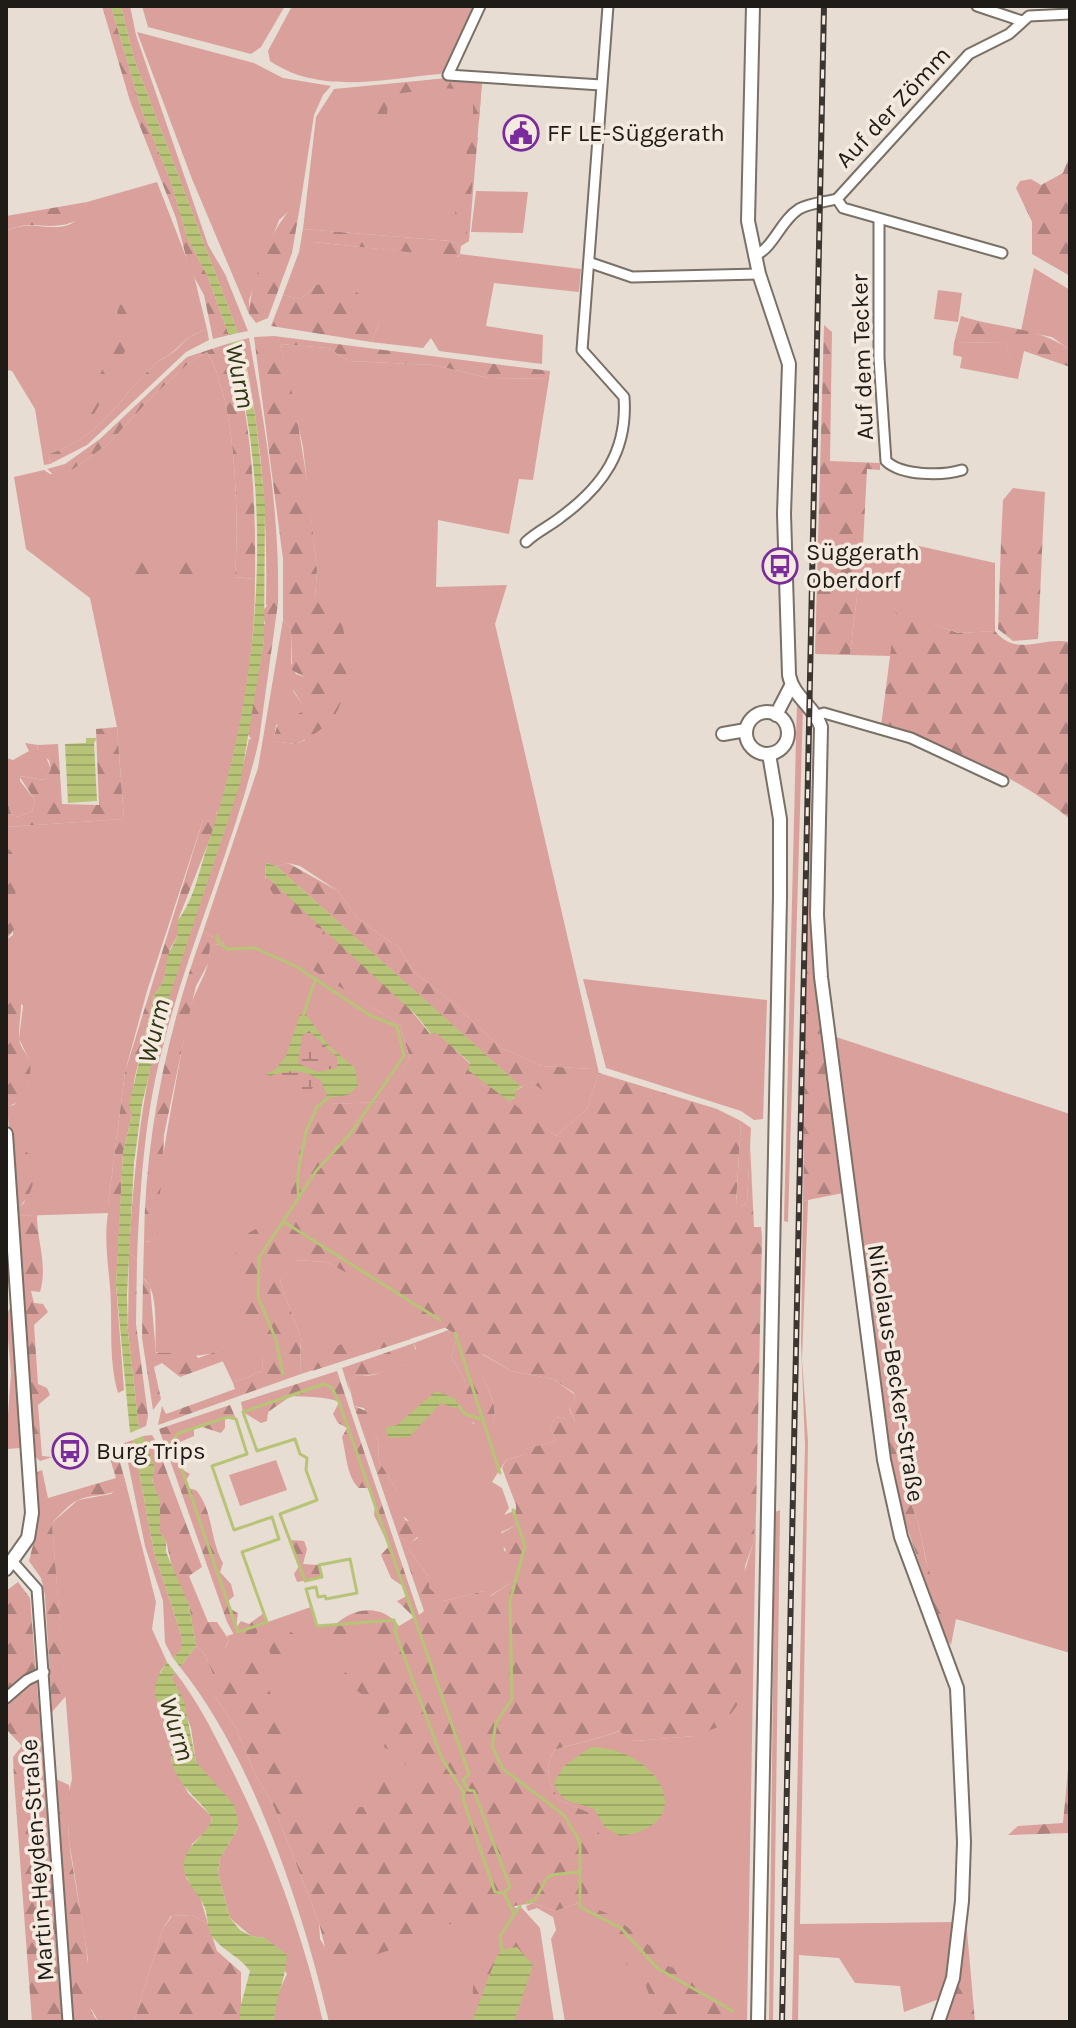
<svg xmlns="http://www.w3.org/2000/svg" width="1076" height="2028" font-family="Karla,sans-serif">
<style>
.green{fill:#daa09c}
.forest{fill:url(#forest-firs)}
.wetland{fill:url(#wetland-marsh)}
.water{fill:url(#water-rules);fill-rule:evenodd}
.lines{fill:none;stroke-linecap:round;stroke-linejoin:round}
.stream{stroke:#b7c477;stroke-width:3}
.minor-casing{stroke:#797066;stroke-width:13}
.secondary-casing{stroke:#797066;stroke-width:16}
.minor{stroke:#fff;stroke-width:9}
.secondary{stroke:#fff;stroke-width:12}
.rail-casing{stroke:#3b3631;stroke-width:6}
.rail{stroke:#f5eadf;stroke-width:3;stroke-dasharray:9;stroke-linecap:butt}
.labels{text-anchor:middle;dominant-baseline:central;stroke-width:7;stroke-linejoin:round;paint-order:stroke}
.street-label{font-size:24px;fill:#1f1b17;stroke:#f5eadf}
.poi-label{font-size:24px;fill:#1f1b17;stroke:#f5eadf;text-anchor:start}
.water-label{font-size:26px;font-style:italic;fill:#303513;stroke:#f5eadf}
</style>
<defs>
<pattern id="forest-firs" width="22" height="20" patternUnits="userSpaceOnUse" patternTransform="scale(2)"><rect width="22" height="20" fill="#daa09c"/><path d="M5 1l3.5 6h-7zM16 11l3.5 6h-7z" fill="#b0827e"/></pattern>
<pattern id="wetland-marsh" width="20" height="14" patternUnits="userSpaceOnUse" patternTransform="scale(2)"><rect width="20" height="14" fill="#daa09c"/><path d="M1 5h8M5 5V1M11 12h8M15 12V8" fill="none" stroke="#b0827e"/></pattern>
<pattern id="water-rules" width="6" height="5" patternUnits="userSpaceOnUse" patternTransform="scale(2)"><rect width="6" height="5" fill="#b7c477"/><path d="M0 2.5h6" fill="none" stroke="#9da866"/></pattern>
</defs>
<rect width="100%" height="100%" fill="#e7ddd2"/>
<g class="green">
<polygon points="121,6 130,6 136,35 208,245 225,274 248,331 238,333 134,59"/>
<polygon points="142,6 285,6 261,47 251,54 148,27"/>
<path d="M 292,6 L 477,6 L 448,68 L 440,74 C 384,79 320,95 270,61 L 268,51 Z"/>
<polygon points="137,32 254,63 283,78 331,86 323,95 314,115 301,200 279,220 249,300 249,314 192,179"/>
<polygon points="448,78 482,82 469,241 461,246 451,241 303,229 316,117 334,89"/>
<path d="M 157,182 L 195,280 L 207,329 C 193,334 187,338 177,348 C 170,356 159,359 152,367 C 115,403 102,436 49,454 L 50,464 L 44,465 L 35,409 L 12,371 L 6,370 L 6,231 C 38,214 71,247 87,202 Z"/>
<polygon points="476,191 528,192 523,233 471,232"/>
<polygon points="313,242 458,257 460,254 581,269 579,292 494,283 486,326 543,335 542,364 439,351 431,338 423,348 371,342 379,323 316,285 301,299 283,295 299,252"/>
<polygon points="1034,268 1070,290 1070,350 1052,337 1021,331"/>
<polygon points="938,290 962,293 958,322 934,319"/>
<path d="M 249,338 C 265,425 280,514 278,603 L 266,605 C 268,515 261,427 241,340 Z"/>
<polygon points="1005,342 1012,361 1024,351 1018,379 960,368 962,357 953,355 954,343"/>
<path d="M 280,344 L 328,348 L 349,361 L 434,365 L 488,378 L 549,379 L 533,480 L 519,479 L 509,534 L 438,520 L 436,587 L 507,585 L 495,624 L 599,1073 L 587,1109 L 556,1136 L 510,1102 L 511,1098 L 515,1099 L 515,1091 L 530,1082 L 536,1084 L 592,1069 L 542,1066 L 501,1048 L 451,1001 L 414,972 L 399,948 L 357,918 L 338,891 L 300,866 L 288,863 L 276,866 L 266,863 L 265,878 L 325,929 L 311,968 L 400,1025 L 410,1058 L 382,1102 L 330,1104 L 264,1337 L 262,1371 L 233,1383 L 218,1351 C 204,1358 169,1357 156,1352 C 154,1333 160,1290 143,1278 L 144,1242 L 152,1241 C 159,1164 175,1091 188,1015 C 192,996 203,981 208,964 C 210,958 209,952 210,946 L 225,943 L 203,932 L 258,768 L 283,620 L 291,629 L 291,663 L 296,674 L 304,677 L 293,691 L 302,704 L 302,712 L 276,725 L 274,741 L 295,744 L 305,740 L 317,570 L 303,447 Z"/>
<path d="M 207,352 C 237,401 239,519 235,577 L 255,579 C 255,660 240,738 218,815 L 216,811 L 203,820 L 147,991 L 125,1072 L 108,1205 L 120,1216 L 116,1285 L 124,1390 L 118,1393 C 108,1357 113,1324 110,1287 C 108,1262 104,1239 108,1213 L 16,1216 L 16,1208 L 24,1203 L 29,1190 L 11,1150 L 7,1106 L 14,1105 L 27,1087 L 29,1072 L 29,1059 L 19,1039 L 23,1006 L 6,984 L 6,940 L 13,935 L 12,852 L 6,847 L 6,827 L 124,819 L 117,727 L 90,598 L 26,549 L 14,477 L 44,470 L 50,474 L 72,470 L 108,444 L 151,398 L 189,363 Z"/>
<polygon points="1013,488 1045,492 1043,531 1036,531 1023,551 1001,542 1003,500"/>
<polygon points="863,546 919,546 995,563 995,631 959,633 896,611 892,656 850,655"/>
<polygon points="797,701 803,707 788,1222 784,1221"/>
<polygon points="814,719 816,962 806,969"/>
<path d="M 249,739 L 259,740 C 234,847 187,947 161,1054 C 144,1122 140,1190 137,1260 L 129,1252 C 134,1172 141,1095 162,1018 C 188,924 229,835 249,739 Z"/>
<polygon points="25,743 38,745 37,752 45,755 51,769 45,780 20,776 20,781 35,800 32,811 17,817 11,814 6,797 6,758 13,760 29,751"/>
<polygon points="583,979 767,1000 763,1119 754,1120 741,1111 606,1068"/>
<polygon points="830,1035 1070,1114 1070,1653 956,1619 951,1645 941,1631 918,1522 901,1478 891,1421 883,1416"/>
<polygon points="741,1121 751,1128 747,1202 743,1206 736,1205"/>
<polygon points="808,1200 802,1360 808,1441 800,1924 955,1922 942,1998 904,2012 900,1986 855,1983 839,1958 799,1955 798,2022 792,2022 805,1445 801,1342 803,1201"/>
<polygon points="293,1260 327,1262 447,1327 301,1374 300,1336 280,1281"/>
<polygon points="13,1303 20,1448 7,1449 6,1443 11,1373 6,1315"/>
<path d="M 451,1329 L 458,1335 L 451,1357 L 464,1378 L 473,1424 L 493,1423 C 502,1397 473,1377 482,1354 L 511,1371 L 553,1379 L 574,1394 L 575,1400 L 569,1409 L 575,1421 L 572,1425 L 562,1417 L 555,1418 L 550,1426 L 556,1441 L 526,1449 L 523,1455 L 506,1460 L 492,1482 L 502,1488 L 509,1508 L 504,1515 L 516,1510 L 515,1526 L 501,1532 L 510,1583 L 490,1596 L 484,1591 L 444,1601 L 429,1589 L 429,1578 L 409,1549 L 409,1543 L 418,1538 L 412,1524 L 402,1515 L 395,1487 L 379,1461 L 378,1440 L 364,1408 L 354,1406 L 348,1381 L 357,1375 C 378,1381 400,1360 416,1349 L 414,1343 Z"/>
<polygon points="133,1440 154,1552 181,1634 181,1650 173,1658 165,1643 163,1601 145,1546 124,1443"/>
<polygon points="276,1460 287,1490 240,1506 229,1475"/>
<polygon points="125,1480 156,1602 152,1629 167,1662 160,1672 157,1707 171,1732 171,1760 188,1793 212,1817 209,1829 192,1844 186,1878 200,1897 208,1924 192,1915 171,1916 163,1928 134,2022 99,2022 88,2004 88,1959 69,1840 67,1801 72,1779 52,1523 78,1500 111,1494"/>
<polygon points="780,1510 773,2022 769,2022 775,1512"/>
<path d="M 756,1513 L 747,2022 L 565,2022 L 551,1939 L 556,1930 L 553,1917 L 537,1908 L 528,1911 L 526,1906 L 533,1903 L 555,1911 L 581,1902 L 588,1812 L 559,1800 C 549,1781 543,1770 554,1750 C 577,1743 598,1739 620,1731 L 634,1741 L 695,1736 L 753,1544 Z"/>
<path d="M 311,1607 L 318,1626 L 394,1620 L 515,1908 L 521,1907 L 540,1928 L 554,2022 L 329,2022 C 303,1909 253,1758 180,1667 L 196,1646 L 205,1654 L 214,1677 L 214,1695 L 236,1728 L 255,1774 L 274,1807 L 319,1923 L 320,1939 L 337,1966 L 231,1672 L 218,1661 L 229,1641 L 227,1636 Z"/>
<path d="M 175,1672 C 197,1700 212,1730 228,1762 C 270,1845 302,1931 323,2022 L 274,2022 L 275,2000 L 287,1974 L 265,1938 L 251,1936 L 230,1918 L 218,1873 L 220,1858 L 238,1828 L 196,1762 L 191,1728 L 172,1678 Z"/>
</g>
<g class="forest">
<polygon points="102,6 111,6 142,111 171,182 187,237 207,275 229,335 213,339 204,295 189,268 176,218 130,101"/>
<polygon points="448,78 482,82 479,122 473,121 473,90 441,88 388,95 387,119 377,119 379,86"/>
<polygon points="470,136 478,137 466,238 451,234"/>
<polygon points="1070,155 1070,276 1032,254 1032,222 1016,188 1020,181 1031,179 1041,185 1063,173"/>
<path d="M 301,200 L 292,253 L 268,318 L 256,323 L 249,314 C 249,285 275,215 301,200 Z"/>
<path d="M 87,202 L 81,218 C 53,235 31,217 6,231 L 6,216 Z"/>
<polygon points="303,229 451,241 461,246 460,254 452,262 435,255 314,242 299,252"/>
<path d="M 341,282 C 360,292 371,304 379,323 L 371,342 L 271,326 L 283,295 L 301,299 L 316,285 Z"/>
<polygon points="127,302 137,307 140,317 106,393 87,426 79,427 77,417 81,408 123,333 117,312 120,305"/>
<path d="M 961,316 C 997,328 1039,327 1070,350 L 1070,367 L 1024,351 L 1020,360 L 1012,362 L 1005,342 L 954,343 Z"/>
<polygon points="824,325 832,332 830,461 880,463 880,470 867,469 863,546 850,655 815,654"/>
<path d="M 207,329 L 209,340 L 186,352 L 87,445 L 50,464 L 49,454 C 102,436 115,403 152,367 C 159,359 170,356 177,349 C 187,338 193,334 207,329 Z"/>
<path d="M 274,336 L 550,371 L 549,379 L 488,378 L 434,365 L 349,361 L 328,348 L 280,344 L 295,405 L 308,487 L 317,570 L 315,599 L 331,601 C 351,627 352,687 335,715 C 327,727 308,739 295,744 L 273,741 L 278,722 L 302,712 L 302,704 L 292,688 L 304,677 L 292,670 L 291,629 L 283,620 L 283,559 L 254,337 Z"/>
<path d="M 230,343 C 252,419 256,501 255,579 L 235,577 C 239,520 237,401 207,352 L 189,363 L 151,398 L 108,444 L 72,470 L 54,475 L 47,469 L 65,464 L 100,439 L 187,357 Z"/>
<polygon points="1036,531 1043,531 1038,639 1013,641 998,629 1001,542 1011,538 1023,551 1030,535"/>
<polygon points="134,555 174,556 200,568 202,579 142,584 130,570 111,567 107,561"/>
<polygon points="269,603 278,603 259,740 252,740 247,733 264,641 261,631 265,623 262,612"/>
<path d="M 896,610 L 958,633 L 995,631 C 1017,658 1041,636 1070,642 L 1070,819 C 1014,774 950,748 881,726 Z"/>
<polygon points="117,727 124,819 6,827 6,797 11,814 17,817 32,811 35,800 19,776 45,780 51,769 49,760 37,752 38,745 58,744 62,804 99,805 96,729"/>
<polygon points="210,810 216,811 218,818 178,920 178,935 170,949 164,980 154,996 134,1081 132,1114 123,1153 120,1216 109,1213 108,1205 125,1072 203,820"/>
<polygon points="6,847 12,852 18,924 6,940"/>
<polygon points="288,863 338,891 357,918 399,948 414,972 451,1001 501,1048 542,1066 592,1069 590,1079 544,1091 531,1082 521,1087 276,866"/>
<path d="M 265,875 C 320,925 385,974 430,1034 L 437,1032 L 470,1064 L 469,1070 L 556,1136 L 587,1109 L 599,1073 L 717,1109 L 741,1121 L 736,1204 L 743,1206 L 747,1202 L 750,1144 L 754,1227 L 761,1227 L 762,1237 L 756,1513 L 753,1544 L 745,1566 L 740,1701 L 723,1725 L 695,1736 L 634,1741 L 619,1731 C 598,1739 576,1743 554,1750 C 543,1770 549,1781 559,1800 L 588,1812 L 601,1837 L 595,1885 L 581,1902 L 555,1911 L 533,1903 L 490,1910 L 399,1942 L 394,1949 L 337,1966 L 328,1959 L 319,1923 L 274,1807 L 255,1774 L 236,1728 L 214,1695 L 214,1677 L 205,1654 L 196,1646 L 189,1605 L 175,1579 L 166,1541 L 160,1533 L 160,1501 L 156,1496 L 143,1436 L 152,1435 L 155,1440 L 202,1567 L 189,1576 L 208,1622 L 217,1622 L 229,1640 L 219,1661 L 231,1671 L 237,1653 C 273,1660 278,1733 290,1762 C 294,1774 305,1782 308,1794 L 296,1809 L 297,1815 L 320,1830 L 339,1821 L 345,1808 L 363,1807 L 370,1819 L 377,1812 L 375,1785 L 380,1777 L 388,1776 L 403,1787 C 414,1779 422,1766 417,1752 L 412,1750 L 405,1765 L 400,1766 L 392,1760 L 394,1753 L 384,1747 L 387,1732 L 405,1704 L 403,1699 L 393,1702 L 391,1711 L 384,1717 L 371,1715 C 365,1696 362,1689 342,1686 L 336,1677 L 345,1673 L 355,1660 L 375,1659 L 396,1652 L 394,1644 L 386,1646 L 375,1638 L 367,1638 L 359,1629 C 344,1631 339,1643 324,1647 L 324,1641 C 337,1612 377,1597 399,1626 L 414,1617 L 397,1601 L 407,1596 L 404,1587 L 391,1578 L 381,1555 L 389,1546 L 374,1515 L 375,1505 L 369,1488 L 359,1488 C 347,1478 346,1453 342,1437 L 347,1428 L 338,1423 L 333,1414 L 339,1402 C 326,1396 305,1397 291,1396 L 268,1412 L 267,1421 L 261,1423 L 243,1412 L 241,1402 L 337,1371 L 419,1615 L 424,1611 L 354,1406 L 366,1411 L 378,1440 L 379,1461 L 395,1487 L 405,1520 L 421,1525 L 421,1534 L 410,1543 L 409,1549 L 429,1578 L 429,1588 L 444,1601 L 484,1591 L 491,1596 L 510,1583 L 499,1559 L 506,1550 L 496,1536 L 515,1526 L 516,1505 L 502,1468 L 506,1460 L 523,1455 L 525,1449 L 556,1441 L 550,1426 L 555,1418 L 562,1417 L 572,1424 L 575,1421 L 569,1408 L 575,1400 L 574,1393 L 553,1379 L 511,1371 L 483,1354 C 473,1377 502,1398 493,1423 L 479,1429 L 471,1420 L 464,1378 L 451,1357 L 458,1335 L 327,1262 L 294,1260 L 280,1281 L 300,1336 L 301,1374 L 158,1425 L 162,1406 L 166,1414 L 235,1389 L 233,1383 L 262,1371 L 263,1347 L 246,1335 L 243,1329 C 240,1304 224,1249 247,1234 C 262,1224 278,1223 289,1209 L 294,1167 L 315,1112 L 330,1104 L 381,1102 L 410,1058 L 400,1025 L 310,968 L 324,929 C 301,926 269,899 265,875 Z"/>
<path d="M 203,932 L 225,943 L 210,946 L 209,962 L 196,986 L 189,1015 L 164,1135 L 162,1182 L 154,1223 L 158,1234 L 152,1241 L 144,1242 C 145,1135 167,1032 203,932 Z"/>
<polygon points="816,962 843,1193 803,1201 806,969"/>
<path d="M 6,984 L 20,991 C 23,1007 19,1020 19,1036 C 19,1047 25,1050 29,1059 C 34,1075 25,1104 7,1106 Z"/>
<path d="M 11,1150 L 27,1152 C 40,1168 34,1198 16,1208 Z"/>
<path d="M 37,1215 C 37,1242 48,1265 40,1292 L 31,1291 L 34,1303 L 43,1304 L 48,1312 L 34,1325 L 38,1384 L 47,1388 L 50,1395 L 38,1405 L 42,1456 L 52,1457 L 71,1432 L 83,1447 L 40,1461 L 36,1457 L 16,1216 Z"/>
<polygon points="129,1252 137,1260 136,1324 148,1416 146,1426 139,1429 128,1331"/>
<polygon points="143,1278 150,1286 156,1353 194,1353 198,1358 218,1351 228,1353 232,1358 180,1377 162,1363 154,1367 161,1399 153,1410 142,1338"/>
<path d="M 401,1336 L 411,1339 L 312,1371 C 322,1348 356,1332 378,1343 Z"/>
<path d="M 414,1343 L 416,1355 C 410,1365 368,1379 357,1375 L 348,1381 L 350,1393 L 342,1368 Z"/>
<path d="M 230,1405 L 236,1419 L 225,1418 L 225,1428 L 221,1433 L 199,1426 L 194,1428 L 194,1436 L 173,1445 L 181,1469 L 190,1474 L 185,1481 L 187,1488 L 196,1490 C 214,1512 209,1538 223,1563 L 220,1572 L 231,1584 L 234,1596 L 227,1602 L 230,1609 L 238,1613 L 236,1628 L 241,1621 L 249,1624 L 264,1613 L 267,1622 L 255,1635 L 253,1650 L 239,1644 L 227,1622 L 159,1429 Z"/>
<polygon points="883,1416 891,1421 901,1478 918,1522 926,1561 944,1618 940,1622 900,1508"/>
<path d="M 107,1449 L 117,1452 L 125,1480 C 114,1500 96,1492 78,1500 C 68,1505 60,1515 52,1523 L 66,1696 L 52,1712 L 45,1595 L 41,1578 L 29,1561 L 36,1533 L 37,1472 L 42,1470 L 48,1498 L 116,1478 Z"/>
<polygon points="289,1540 304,1541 307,1549 303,1564 319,1565 322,1577 297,1582 294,1574 299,1566"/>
<polygon points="18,1582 30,1598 64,2022 32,2022 14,1779 13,1757 22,1746 6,1729 6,1591"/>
<circle cx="285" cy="1647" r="16"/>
<polygon points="1070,1749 1070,1833 1008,1835 1018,1826 1063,1823"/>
<path d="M 56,1779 L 69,1785 C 72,1800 67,1823 69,1840 C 74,1885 86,1930 89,1976 C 90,1993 85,2008 99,2022 L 72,2022 Z"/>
<path d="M 582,1905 C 615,1912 626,1927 650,1946 C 656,1951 659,1961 666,1965 C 673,1969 683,1969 691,1971 C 709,1978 736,2000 731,2022 L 673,2022 L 669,2016 L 656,2013 L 641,1973 L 627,1965 L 609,1928 L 584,1923 L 578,1911 Z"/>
<polygon points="965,1908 975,2022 944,2022 957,1989"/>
<polygon points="192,1915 208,1924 217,1951 241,1972 241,2022 134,2022 163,1928 172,1916"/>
<path d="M 523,1934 L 530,1950 L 520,1957 L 482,2022 L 459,2022 C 488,1999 468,2008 474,1982 L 484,1978 L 479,1973 L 491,1962 L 486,1945 L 497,1938 L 510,1941 Z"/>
</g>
<g class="wetland">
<polygon points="309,1030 337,1057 337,1068 317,1072 298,1063 302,1036"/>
<polygon points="288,1070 308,1073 321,1081 305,1094 297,1094 281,1080 281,1073"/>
</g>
<g class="water">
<polygon points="111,6 121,6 134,59 238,333 229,335 207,275 187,237 171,182 142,111"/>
<path d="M 241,340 L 256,421 L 265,505 L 264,641 L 240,784 L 163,1016 L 142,1104 L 134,1163 L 127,1295 L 128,1332 L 139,1429 L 130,1433 L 116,1285 L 123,1153 L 132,1114 L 129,1106 L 154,996 L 164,980 L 168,955 L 178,935 L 178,920 C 195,899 200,866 209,841 C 260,691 276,497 230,343 Z"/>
<polygon points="86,738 97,738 94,743 97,801 68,803 65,744 86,743"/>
<polygon points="266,863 276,866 515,1081 521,1087 515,1091 515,1099 511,1098 510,1102 468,1070 470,1063 437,1033 431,1034 416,1015 265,875"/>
<path d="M 305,1013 L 328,1045 L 355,1068 L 358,1086 L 348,1095 L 328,1098 L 321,1081 C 304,1069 290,1069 270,1076 L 266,1074 L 276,1069 L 286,1056 L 300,1015 ZM 309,1031 L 337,1057 L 337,1068 L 317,1072 L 298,1063 L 302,1036 Z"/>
<polygon points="436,1391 454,1398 459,1406 454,1408 441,1403 409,1437 389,1438 385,1428 397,1425"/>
<polygon points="143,1436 155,1468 152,1480 160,1501 160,1533 166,1541 166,1552 189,1605 196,1646 180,1667 173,1658 181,1650 181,1634 154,1552 133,1440"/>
<path d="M 167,1662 L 175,1672 L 172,1678 L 184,1701 L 196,1762 L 234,1805 L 237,1817 L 238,1828 L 220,1858 L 218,1873 L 230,1918 L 240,1930 L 251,1936 L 265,1938 L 287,1955 C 286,1979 275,1998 274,2022 L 241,2022 L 239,2012 L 250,1971 C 240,1957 224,1951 213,1938 C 207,1930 208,1917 205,1908 C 199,1892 178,1876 185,1858 C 191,1841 208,1835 212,1818 C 199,1798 178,1787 172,1762 C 169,1752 173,1741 170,1731 C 162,1698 142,1699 167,1662 Z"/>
<path d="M 591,1747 C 659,1748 702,1825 620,1836 L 605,1827 L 594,1809 C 575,1801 563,1806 554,1783 L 563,1767 Z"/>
<polygon points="517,1947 533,1965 514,2022 472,2022 496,1958 502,1950"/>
</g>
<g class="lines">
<g class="stream">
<polyline points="217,936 218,942 227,949 255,948 297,967 371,1016 397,1026 404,1056 350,1134 316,1171 259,1258 258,1297 276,1340 283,1374"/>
<polyline points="303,1016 316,978"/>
<path d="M 299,1198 C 295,1173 302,1155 306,1132 C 308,1124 314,1118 316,1108 L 329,1097"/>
<polyline points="284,1222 440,1320"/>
<polyline points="455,1333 500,1473"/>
<polygon points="324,1384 332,1388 339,1402 469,1774 463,1780 468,1790 474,1791 510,1887 504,1893 495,1892 463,1799 464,1793 442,1759 394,1629 397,1628 394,1620 317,1626 306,1589 316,1587 318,1597 325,1596 326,1599 357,1593 350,1559 319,1565 322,1577 305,1581 280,1514 317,1500 306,1470 307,1458 300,1454 295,1439 257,1451 243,1412"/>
<polyline points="459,1406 465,1414 481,1419"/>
<polygon points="228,1417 236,1419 247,1454 212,1466 234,1530 272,1517 279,1539 242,1552 267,1622 238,1632 172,1441 179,1433"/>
<polyline points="513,1510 525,1546 510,1601 512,1699 496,1723 492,1746 503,1769 564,1815 580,1842 580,1907 621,1928 657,1968 733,2011"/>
<polyline points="504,1893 514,1914"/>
<path d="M 527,1903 L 535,1900 C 553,1869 540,1877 578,1872"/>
<polyline points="502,1950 500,1936 520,1906"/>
</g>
<defs>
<g id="minor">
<polyline points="480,6 448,75 601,85"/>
<polyline points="977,6 1022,21"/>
<polyline points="837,199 969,54 1009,34 1029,16 1070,14"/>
<polyline points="837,199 843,208 1002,253"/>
<path d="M 879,220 L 879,358 L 886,461 C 902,476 942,476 962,470"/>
<path d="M 754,256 C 774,248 780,221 799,209 C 810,203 825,202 837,199"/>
<polyline points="591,263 632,277 759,274"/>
<path d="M 526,542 C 536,532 550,526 561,517 C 603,486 628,451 624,397 L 582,350 L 608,6"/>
<polyline points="817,715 824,713 911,738 1003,781"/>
<polyline points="13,1562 37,1589 68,2022"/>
<polyline points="6,1698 27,1680 44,1672"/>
</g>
<g id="secondary">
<path d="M 753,6 L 748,221 L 759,274 L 789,364 L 784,514 L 789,675 C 793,697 814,706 821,727 L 817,915 L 821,977 L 884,1460 L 901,1537 L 957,1688 L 964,1842 L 962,1901 L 953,1978 L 938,2022"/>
<circle cx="767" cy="733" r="21"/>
<polyline points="776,715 791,686"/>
<polyline points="723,734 746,730"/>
<polyline points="6,1134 32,1513 28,1538 6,1569"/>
<polyline points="758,2022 780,897 780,819 769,754"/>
</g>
</defs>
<use href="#minor" class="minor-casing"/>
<use href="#secondary" class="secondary-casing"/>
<use href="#minor" class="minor"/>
<use href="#secondary" class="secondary"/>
<defs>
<polyline id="rail" points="782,2022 824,6"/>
</defs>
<use href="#rail" class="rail-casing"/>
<use href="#rail" class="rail"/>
</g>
<defs>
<symbol id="civic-ring" viewBox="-11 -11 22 22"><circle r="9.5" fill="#f5eadf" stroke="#7a2c9d" stroke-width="1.5"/><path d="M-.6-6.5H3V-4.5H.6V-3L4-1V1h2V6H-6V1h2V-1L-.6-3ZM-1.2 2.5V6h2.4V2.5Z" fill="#7a2c9d"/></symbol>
<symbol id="bus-ring" viewBox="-11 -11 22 22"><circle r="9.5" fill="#f5eadf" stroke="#7a2c9d" stroke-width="1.5"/><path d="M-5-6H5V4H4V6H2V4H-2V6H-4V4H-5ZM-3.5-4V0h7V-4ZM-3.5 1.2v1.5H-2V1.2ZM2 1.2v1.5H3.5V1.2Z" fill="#7a2c9d"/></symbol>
</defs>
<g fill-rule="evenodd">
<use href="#civic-ring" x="501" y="113" width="40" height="40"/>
<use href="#bus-ring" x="760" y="546" width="40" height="40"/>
<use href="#bus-ring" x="50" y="1431" width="40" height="40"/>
</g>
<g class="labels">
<g class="street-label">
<text transform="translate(893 107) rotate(-47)">Auf der Zömm</text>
<text transform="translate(862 357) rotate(-92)">Auf dem Tecker</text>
<text transform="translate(896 1373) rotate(81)">Nikolaus-Becker-Straße</text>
<text transform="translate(37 1860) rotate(-94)">Martin-Heyden-Straße</text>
</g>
<g class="poi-label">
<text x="547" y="133">FF LE-Süggerath</text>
<text x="806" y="552">Süggerath<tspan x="806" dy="28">Oberdorf</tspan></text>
<text x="96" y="1451">Burg Trips</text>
</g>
<g class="water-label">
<text transform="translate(240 376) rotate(79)">Wurm</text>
<text transform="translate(154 1031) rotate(-76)">Wurm</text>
<text transform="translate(177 1729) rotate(73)">Wurm</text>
</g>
</g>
<rect width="1076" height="2028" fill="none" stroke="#1f1b17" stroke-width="16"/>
</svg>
